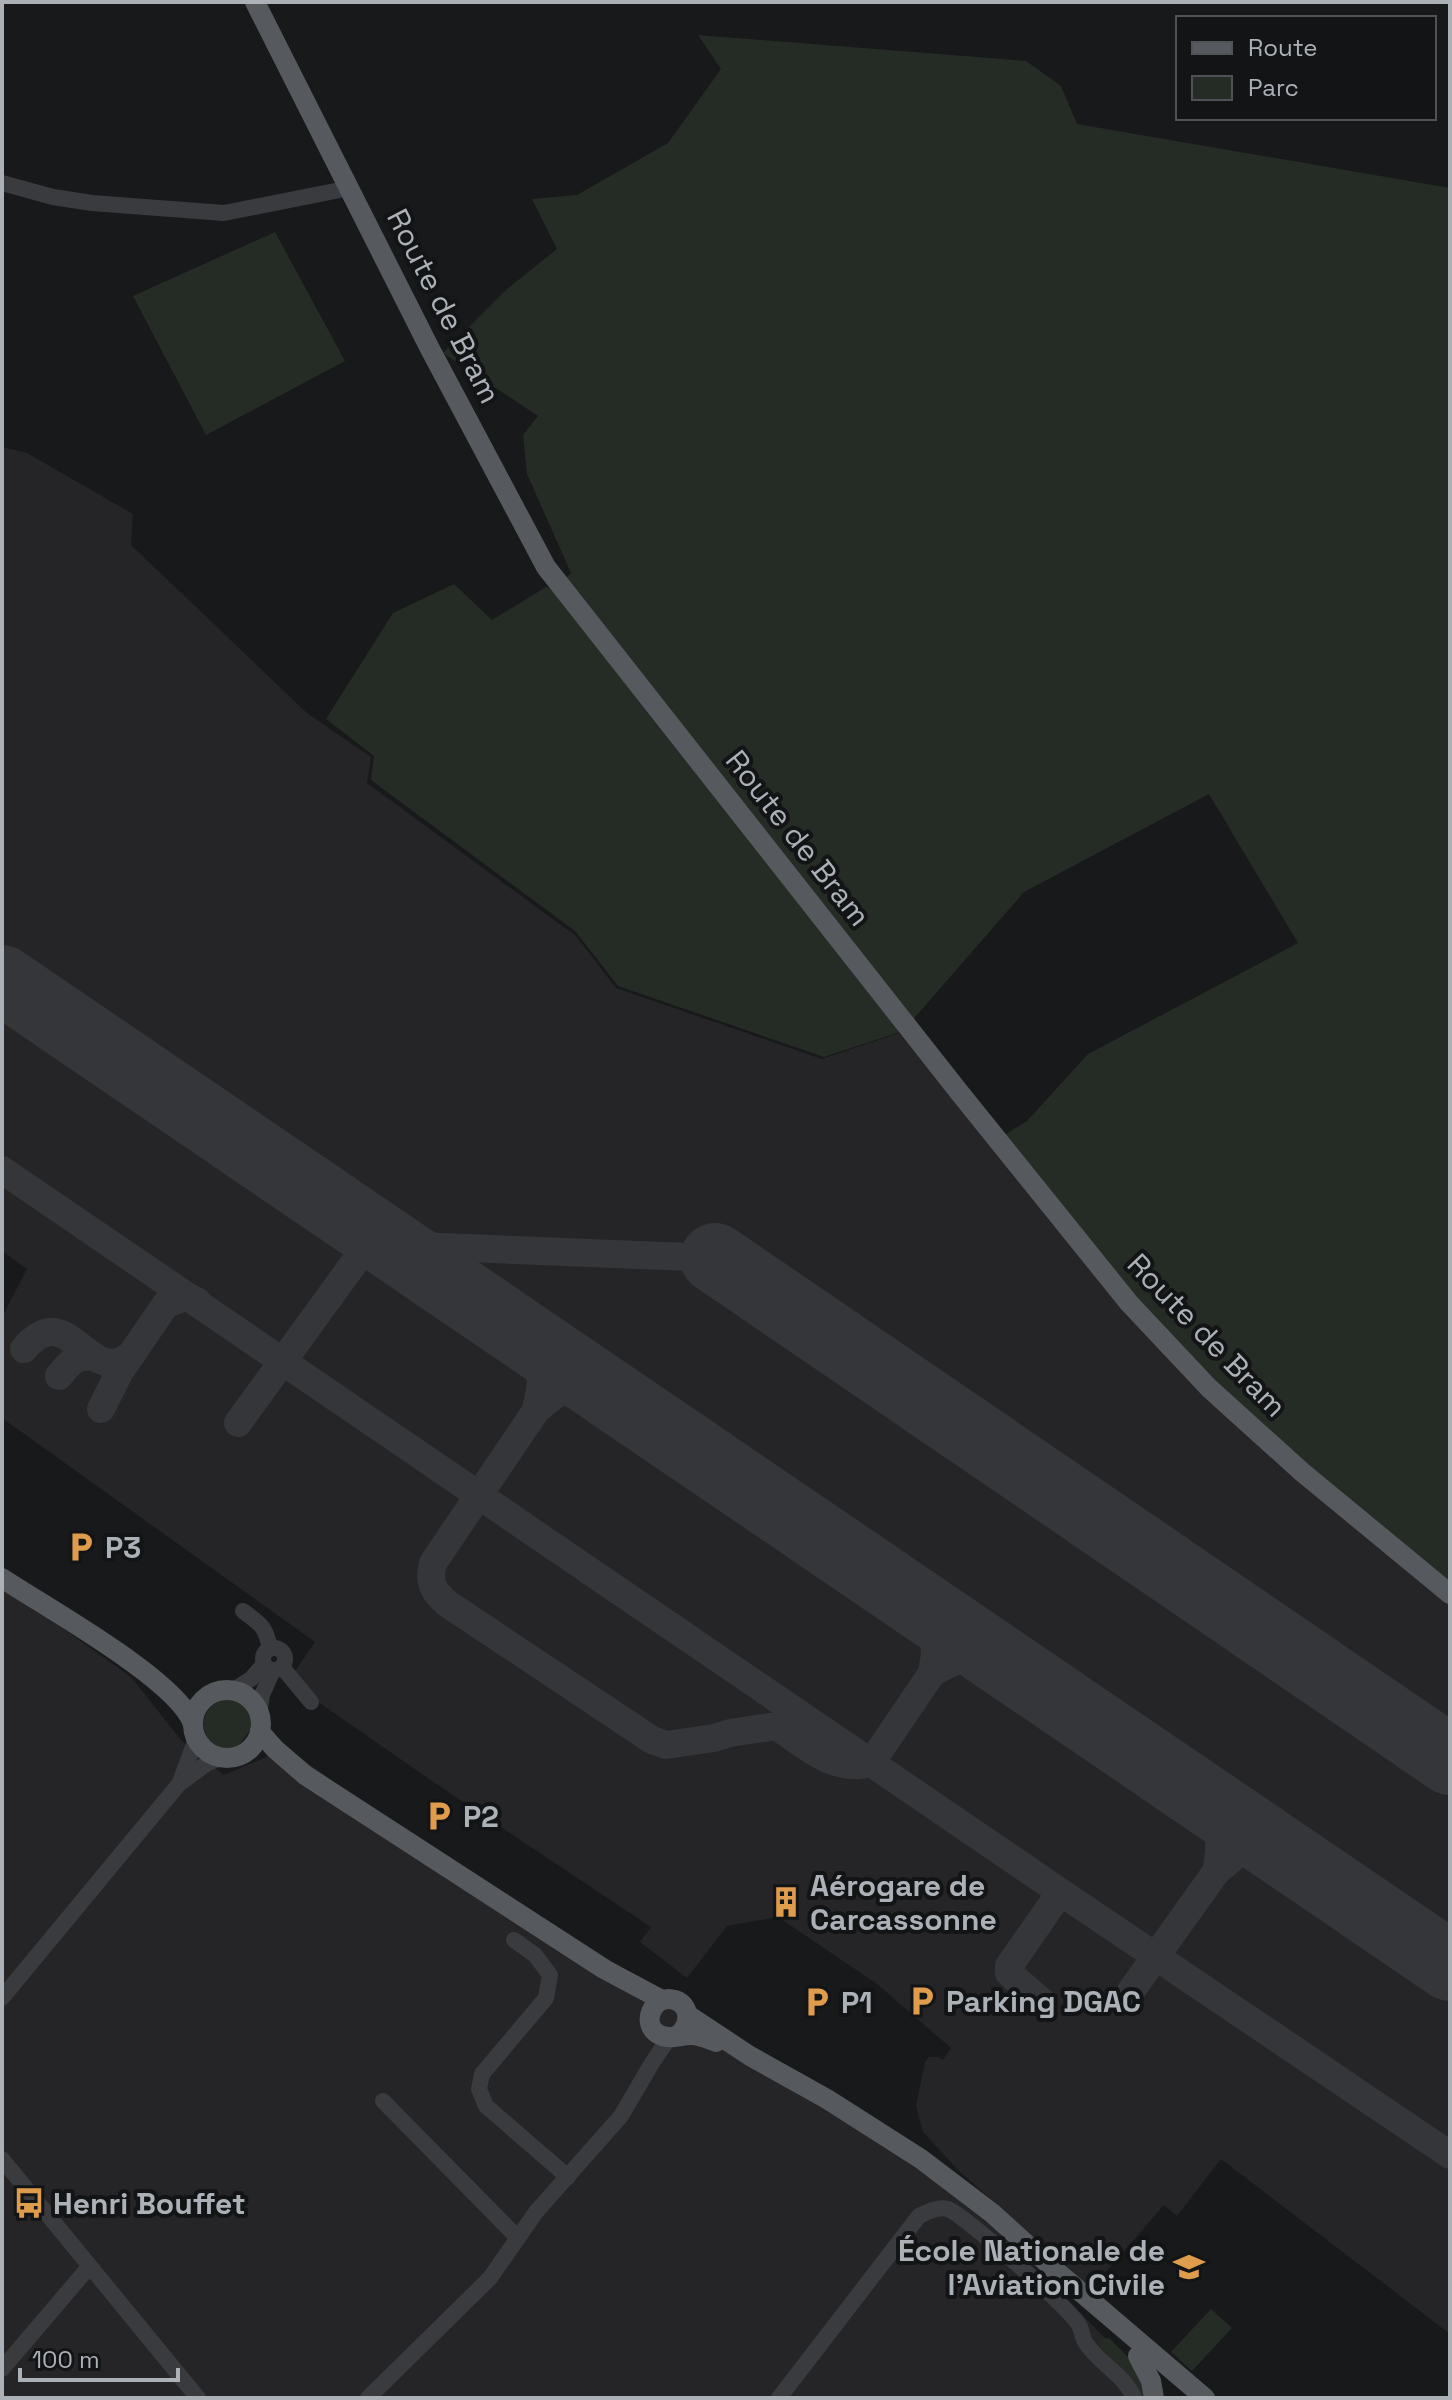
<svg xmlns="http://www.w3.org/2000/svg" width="1452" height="2400" font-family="'Space Grotesk',sans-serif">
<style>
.built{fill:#252527}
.green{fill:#252c25}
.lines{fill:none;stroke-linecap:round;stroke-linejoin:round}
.taxiway{stroke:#343639;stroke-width:28}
.runway{stroke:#343639;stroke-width:70}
.minor{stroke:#3a3b3f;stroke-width:16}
.major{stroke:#56595d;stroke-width:20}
.labels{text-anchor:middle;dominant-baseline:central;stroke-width:8;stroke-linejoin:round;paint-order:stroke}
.street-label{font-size:30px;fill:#acb1b8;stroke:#131415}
.poi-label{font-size:30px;font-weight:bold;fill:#acb1b8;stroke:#131415;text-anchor:start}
</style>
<rect width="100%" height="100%" fill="#18191a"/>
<g class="built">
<polygon points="2,447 27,453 133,514 131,545 307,713 371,757 367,783 576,936 616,988 822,1059 899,1033 990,1144 1252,1439 1450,1604 1450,2334 1221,2159 1177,2216 1164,2205 1091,2289 958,2170 923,2132 916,2106 925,2062 929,2057 938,2057 943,2060 951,2048 877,1984 778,1917 727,1926 687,1978 640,1942 651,1927 432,1781 288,1681 315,1642 2,1418 2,1317 27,1269 2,1251"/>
<polygon points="2,1585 131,1677 181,1740 224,1775 287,1748 352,1795 632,1974 910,2143 1165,2398 2,2398"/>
</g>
<g class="green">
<polygon points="698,35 1026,61 1061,86 1077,124 1450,188 1450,1604 1252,1439 990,1144 1027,1121 1088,1054 1298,943 1209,794 1024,892 903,1031 824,1057 618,986 575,931 371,780 374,756 326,719 393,613 454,584 492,620 546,587 552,590 571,573 527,474 523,435 538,416 443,353 507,289 557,249 532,199 577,195 668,143 721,69"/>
<polygon points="275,232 345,361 206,435 133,296"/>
<path d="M 231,1698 L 248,1706 L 256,1723 L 234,1751 L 222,1750 L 211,1744 C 196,1724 205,1701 231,1698 Z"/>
<polygon points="1211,2309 1232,2328 1192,2371 1171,2352"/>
<polygon points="1109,2338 1129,2358 1151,2398 1142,2398 1131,2378 1099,2345 1101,2339"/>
</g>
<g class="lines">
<g class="taxiway">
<polyline points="2,1170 1053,1887 1450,2155"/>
<polyline points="351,1217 362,1239 357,1259"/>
<path d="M 522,1333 C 544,1362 545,1377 535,1412"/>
<path d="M 24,1349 C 70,1295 88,1391 132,1354"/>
<path d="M 59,1376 C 70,1362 77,1354 95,1357"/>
<path d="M 610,1393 C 575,1381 561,1387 535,1412 L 433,1563 C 428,1582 433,1592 448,1604 L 652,1740 L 666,1745 L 714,1738 L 730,1733 L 777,1726 C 805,1746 835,1773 871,1763 L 932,1673 L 935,1654 L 933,1629 L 929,1619 L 917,1602"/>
<polyline points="101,1409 120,1371 166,1304 185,1297 197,1301"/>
<polyline points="238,1423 357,1259 373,1247 392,1245 715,1258"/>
<path d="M 932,1673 C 959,1657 970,1655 1001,1660"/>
<path d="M 1194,1791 C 1218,1821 1224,1834 1216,1872"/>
<polyline points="1131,1991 1216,1872 1235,1856 1245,1851 1257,1849 1290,1857"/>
<polyline points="1042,2002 1009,1973 1009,1966 1055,1900 1056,1895 1053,1887"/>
</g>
<g class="runway">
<polyline points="2,980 1450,1966"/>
<polyline points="715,1258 1450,1760"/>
</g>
<g class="minor">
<polyline points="2,183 53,197 92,203 224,213 350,188"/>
<path d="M 243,1611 C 261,1624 266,1627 270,1649"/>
<circle cx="274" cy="1659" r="11"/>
<polyline points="282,1667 311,1702"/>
<polyline points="232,1691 251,1679 264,1664"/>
<polyline points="259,1715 262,1695 273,1670"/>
<polyline points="180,1782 196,1739"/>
<polyline points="514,1940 535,1955 550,1975 546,1998 482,2074 479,2089 486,2106 568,2177"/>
<polyline points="2,1998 179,1784 206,1764 220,1758"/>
<polyline points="383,2101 518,2238"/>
<polyline points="2,2159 198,2398"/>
<polyline points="2,2369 89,2267"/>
<polyline points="368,2398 490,2278 536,2212 621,2116 652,2063 669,2038"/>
<path d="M 779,2398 L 919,2216 C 927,2212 938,2206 948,2209 C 964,2215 1069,2308 1079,2325 C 1082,2330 1082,2337 1085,2342 C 1098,2363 1125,2375 1134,2398"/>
</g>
<g class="major">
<polyline points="255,2 429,347 546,567 959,1092 1129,1303 1209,1388 1302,1472 1450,1594"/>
<path d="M 2,1578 C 45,1607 178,1680 193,1724"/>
<circle cx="227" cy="1724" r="34"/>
<polyline points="260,1732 275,1749 305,1775 604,1969 662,2000"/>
<polyline points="688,2015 750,2056 827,2099 921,2159 992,2213 1055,2270 1205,2398"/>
<path d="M 678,2035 C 690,2026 692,2006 675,2000 C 653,1993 639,2025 660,2035 C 670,2040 681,2035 691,2035 C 700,2035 708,2039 716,2042"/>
<polyline points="1138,2356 1151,2381 1154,2398"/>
</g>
</g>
<defs>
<symbol id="parking-bare" viewBox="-9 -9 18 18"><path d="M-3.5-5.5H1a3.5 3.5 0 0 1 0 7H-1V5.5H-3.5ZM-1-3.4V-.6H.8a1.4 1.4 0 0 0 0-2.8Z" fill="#df9c4c" stroke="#131415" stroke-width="2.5" paint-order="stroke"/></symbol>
<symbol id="building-bare" viewBox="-9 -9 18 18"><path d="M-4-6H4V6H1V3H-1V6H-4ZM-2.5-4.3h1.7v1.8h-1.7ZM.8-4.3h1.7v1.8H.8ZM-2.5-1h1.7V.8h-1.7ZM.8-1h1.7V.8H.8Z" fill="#df9c4c" stroke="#131415" stroke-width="2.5" paint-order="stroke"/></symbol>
<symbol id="bus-bare" viewBox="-9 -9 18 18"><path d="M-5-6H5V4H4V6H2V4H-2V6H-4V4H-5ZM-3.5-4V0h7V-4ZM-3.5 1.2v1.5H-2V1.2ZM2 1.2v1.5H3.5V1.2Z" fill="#df9c4c" stroke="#131415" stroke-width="2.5" paint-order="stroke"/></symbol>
<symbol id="university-bare" viewBox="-9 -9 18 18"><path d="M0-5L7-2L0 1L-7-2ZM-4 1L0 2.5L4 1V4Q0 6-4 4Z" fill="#df9c4c" stroke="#131415" stroke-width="2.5" paint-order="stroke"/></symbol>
</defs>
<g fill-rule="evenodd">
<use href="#parking-bare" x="59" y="1525" width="44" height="44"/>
<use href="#parking-bare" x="417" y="1794" width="44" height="44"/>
<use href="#building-bare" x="764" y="1880" width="44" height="44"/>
<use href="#parking-bare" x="900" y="1979" width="44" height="44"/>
<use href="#parking-bare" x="795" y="1980" width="44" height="44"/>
<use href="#bus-bare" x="7" y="2181" width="44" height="44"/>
<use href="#university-bare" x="1167" y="2245" width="44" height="44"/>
</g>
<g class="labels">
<g class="street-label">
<text transform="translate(444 306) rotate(63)">Route de Bram</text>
<text transform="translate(798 838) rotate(52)">Route de Bram</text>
<text transform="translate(1207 1335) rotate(46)">Route de Bram</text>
</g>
<g class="poi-label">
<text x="105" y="1547">P3</text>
<text x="463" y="1816">P2</text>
<text x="810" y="1885">Aérogare de<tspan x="810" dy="34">Carcassonne</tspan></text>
<text x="946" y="2001">Parking DGAC</text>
<text x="841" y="2002">P1</text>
<text x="53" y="2203">Henri Bouffet</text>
<text x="1165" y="2250" text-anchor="end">École Nationale de<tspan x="1165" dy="34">l'Aviation Civile</tspan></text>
</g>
</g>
<rect width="1452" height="2400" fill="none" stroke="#acb1b8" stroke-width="8"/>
<rect x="1176" y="16" width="260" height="104" fill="#131415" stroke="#505356" stroke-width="2"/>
<rect x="1192" y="42" width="40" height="12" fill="#56595d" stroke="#505356" stroke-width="2"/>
<text x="1248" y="56" font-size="24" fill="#acb1b8">Route</text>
<rect x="1192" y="76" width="40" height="24" fill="#252c25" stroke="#505356" stroke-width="2"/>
<text x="1248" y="96" font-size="24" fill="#acb1b8">Parc</text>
<path d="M20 2368v12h158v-12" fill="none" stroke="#acb1b8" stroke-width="4"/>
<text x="32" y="2368" font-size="24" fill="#acb1b8" stroke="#131415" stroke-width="6" paint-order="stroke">100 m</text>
</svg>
